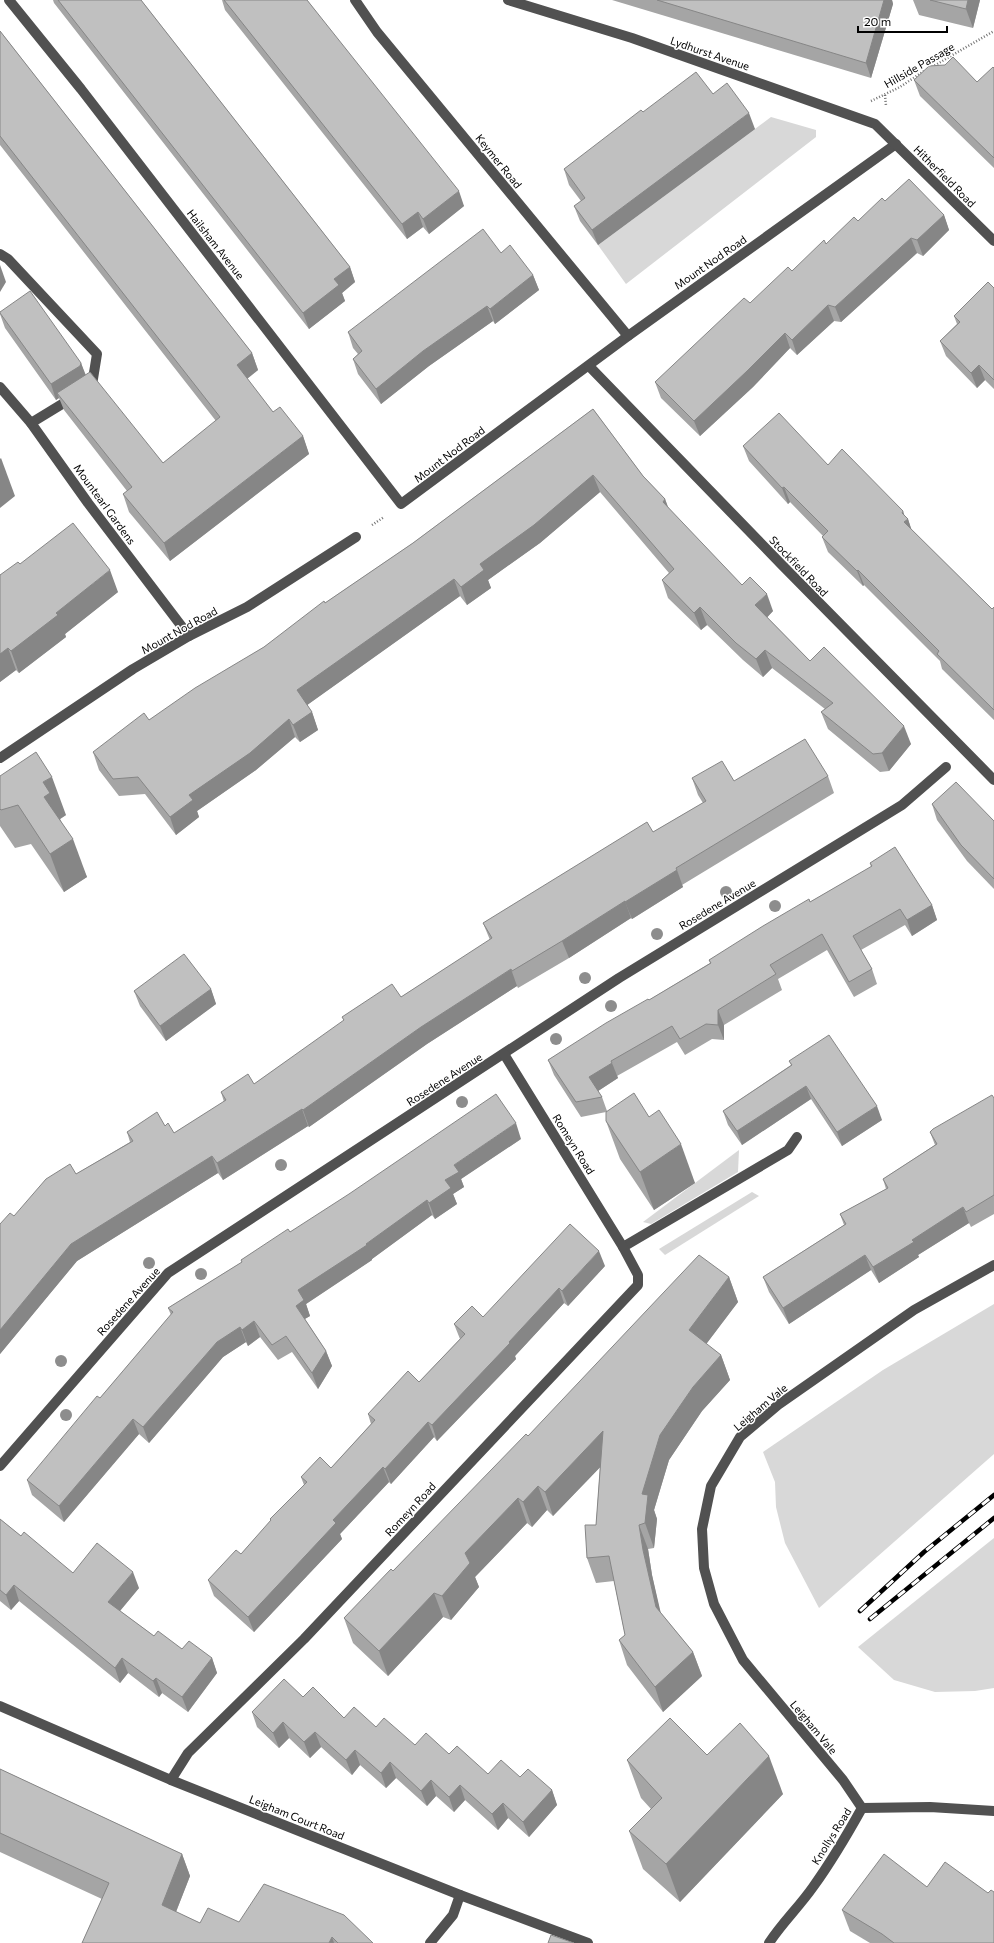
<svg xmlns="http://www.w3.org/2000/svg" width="994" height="1943" font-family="Commissioner,sans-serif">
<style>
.green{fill:#d8d8d8}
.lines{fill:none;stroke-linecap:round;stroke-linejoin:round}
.path{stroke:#737373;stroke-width:2.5;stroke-dasharray:1 2;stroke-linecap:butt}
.minor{stroke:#515151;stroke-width:10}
.rail-casing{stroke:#000;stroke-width:4.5}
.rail{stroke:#fff;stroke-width:3;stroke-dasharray:9;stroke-linecap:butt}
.tree{fill:#8d8d8d}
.wall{fill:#a5a5a5}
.shaded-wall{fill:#868686}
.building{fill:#c0c0c0;stroke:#868686}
.labels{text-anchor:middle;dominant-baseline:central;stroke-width:3;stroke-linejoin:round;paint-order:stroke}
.street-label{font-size:11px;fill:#000;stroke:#fff}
</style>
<rect width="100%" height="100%" fill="#fff"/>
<g class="green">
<polygon points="771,117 816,130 816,137 626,284 598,245"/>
<polygon points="739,1150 738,1172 651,1224 643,1222"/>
<polygon points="752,1192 759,1196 665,1255 659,1249"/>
<polygon points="994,1304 994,1454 819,1608 785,1543 776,1507 775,1482 763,1452 883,1370"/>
<polygon points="994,1538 994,1688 975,1691 935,1692 894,1680 858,1647"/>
</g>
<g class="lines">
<g class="path">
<polyline points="932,67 994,31"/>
<polyline points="885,95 886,106"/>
<polyline points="871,101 900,87 924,71"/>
<polyline points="372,525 384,517"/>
</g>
<g class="minor">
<polyline points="9,0 81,89 401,504 628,336 896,144"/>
<polyline points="355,0 377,32 628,336"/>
<polyline points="508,0 632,38 875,124 994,241"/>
<polyline points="0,254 8,259 97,354 92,385 89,387"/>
<polyline points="589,366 782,565 994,780"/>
<polyline points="0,387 31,423 88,503 189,636"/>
<polyline points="31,423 72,398"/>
<polyline points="0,758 133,669 189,636 247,607 356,537"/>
<polyline points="623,1247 788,1150 797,1137"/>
<polyline points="0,1466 168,1273 619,978 902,805 946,767"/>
<polyline points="0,1706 171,1780 460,1895 588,1943"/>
<polyline points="171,1780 188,1753 304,1639 638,1285 638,1275 623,1247 504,1054"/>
<polyline points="862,1808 843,1780 743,1660 714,1604 704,1568 702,1529 711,1486 740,1437 778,1405 914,1310 994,1265"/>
<polyline points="862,1808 930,1807 994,1811"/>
<polyline points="430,1943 453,1915 460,1895"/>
<path d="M 769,1943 C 782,1923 799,1907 813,1887 C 831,1862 847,1835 862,1808"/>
</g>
<defs>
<g id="rail">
<polyline points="860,1611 924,1552 994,1495"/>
<polyline points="870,1619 994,1518"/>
</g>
</defs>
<use href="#rail" class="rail-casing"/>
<use href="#rail" class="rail"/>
</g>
<g class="tree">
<circle cx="726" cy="892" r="6"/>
<circle cx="775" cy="906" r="6"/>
<circle cx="657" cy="934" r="6"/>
<circle cx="585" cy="978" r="6"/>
<circle cx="611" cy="1006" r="6"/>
<circle cx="556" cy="1039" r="6"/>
<circle cx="462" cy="1102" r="6"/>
<circle cx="281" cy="1165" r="6"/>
<circle cx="149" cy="1263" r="6"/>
<circle cx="201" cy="1274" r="6"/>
<circle cx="61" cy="1361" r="6"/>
<circle cx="66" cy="1415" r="6"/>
</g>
<g class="wall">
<polygon points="53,0 141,0 350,267 355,282 342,293 345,301 309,329 54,3"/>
<polygon points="222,0 307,0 464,206 429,234 423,227 407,239 225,10"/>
<polygon points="612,0 892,0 893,4 871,78"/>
<polygon points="913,0 980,0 973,28 919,15"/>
<polygon points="0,31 252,353 258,370 247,379 273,412 303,436 309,454 170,561 129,512 123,494 127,491 64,410 59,398 56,400 5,328 0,314 0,312 81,363 85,375 163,463 216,421 0,145"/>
<polygon points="994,68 994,168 920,96 914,80 977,82"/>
<polygon points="713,94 755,129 598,245 580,221 574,206 581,201 569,185 564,169 643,112"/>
<polygon points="885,201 944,215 949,230 923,256 917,253 841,322 834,321 797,355 790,348 753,387 700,436 661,398 655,382 750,303 826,244"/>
<polygon points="501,253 533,275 539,290 495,324 493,321 429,366 381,404 358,374 353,359 358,354 353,348 348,332"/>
<polygon points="994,288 994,389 985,380 977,388 946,356 940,341 957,324 954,316"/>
<polygon points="593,409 643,476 665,499 668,508 742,585 773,611 767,617 810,661 911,744 889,771 880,772 828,729 821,712 825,709 772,668 763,677 743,660 707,625 701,630 668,598 662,580 669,573 600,492 540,543 488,580 491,588 467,605 460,596 307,705 312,712 318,730 300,742 295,737 256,770 197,811 199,817 176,835 145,794 119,796 99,770 93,752 149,720 264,647 325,603 413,543"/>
<polygon points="743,446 828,465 903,511 904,516 908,519 911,529 992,609 994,607 994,720 942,669 940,661 864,585 863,586 828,552 822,537 823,536 790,502 788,504 749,461"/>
<polygon points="20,564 118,592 65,634 66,637 19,673 16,670 0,682 0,575"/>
<polygon points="0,776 66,815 60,819 87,877 64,892 31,844 15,848 0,826"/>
<polygon points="828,776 834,793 682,885 683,887 632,919 631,918 569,958 518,988 517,986 427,1044 309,1127 308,1126 223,1180 218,1173 77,1261 0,1354 0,1224 14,1216 76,1174 130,1142 127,1132 165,1126 174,1133 224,1102 221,1092 254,1084 344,1021 342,1017 401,997 490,940 483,923 653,832 703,803 698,795 692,778 734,781"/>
<polygon points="932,804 994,821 994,889 967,861 937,820"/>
<polygon points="870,863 932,905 937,920 912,936 905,925 861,950 872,969 877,984 854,997 827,950 778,979 782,990 724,1025 724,1040 712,1039 685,1055 677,1042 617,1076 618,1078 598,1091 602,1097 607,1111 649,1117 695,1183 654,1210 620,1159 606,1121 606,1112 581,1117 554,1075 548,1060 649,1000 710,963 709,960 871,867"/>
<polygon points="211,989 216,1004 166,1041 140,1006 134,991"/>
<polygon points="789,1061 882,1120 842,1146 811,1099 742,1145 728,1125 723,1111 791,1065"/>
<polygon points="994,1098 994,1214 971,1227 969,1223 918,1255 919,1257 879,1283 871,1270 789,1324 769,1292 763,1277 844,1225 840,1214 886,1189 883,1179 935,1145 930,1132"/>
<polygon points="521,1139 461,1179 464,1187 453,1194 457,1204 435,1219 432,1215 372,1259 372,1260 306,1304 310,1316 305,1319 326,1351 332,1366 318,1389 292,1352 278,1360 260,1337 248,1346 246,1342 223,1357 149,1443 139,1434 64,1522 32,1495 27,1480 100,1398 171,1315 168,1308 242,1262 241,1260 290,1232"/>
<polygon points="605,1266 568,1306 564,1303 515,1356 516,1359 437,1441 434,1437 391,1484 389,1482 340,1534 342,1539 254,1632 214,1596 208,1580 241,1554 271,1521 270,1519 304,1485 301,1477 331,1468 371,1424 368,1414 419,1382 460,1339 454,1324 483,1317"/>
<polygon points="729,1277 738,1302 706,1344 721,1355 730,1380 702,1411 669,1460 654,1510 657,1519 654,1548 648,1549 652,1575 660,1612 693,1652 702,1676 663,1712 627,1665 619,1640 625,1635 614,1581 596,1583 587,1558 596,1525 600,1467 553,1516 547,1510 532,1527 527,1523 475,1577 479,1587 451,1620 443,1617 388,1676 353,1643 344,1618 393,1571 528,1436"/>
<polygon points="0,1519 21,1536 73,1573 139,1588 120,1611 154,1636 182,1649 212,1658 217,1673 188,1712 162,1693 159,1697 128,1673 120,1683 19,1601 11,1610 0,1601"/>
<polygon points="303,1697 344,1718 376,1727 415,1745 449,1754 488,1774 520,1777 552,1790 557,1805 529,1837 508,1818 498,1830 465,1800 454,1812 436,1796 427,1806 396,1778 386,1788 360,1765 352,1775 321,1747 310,1758 289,1738 279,1748 257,1727 252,1712"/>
<polygon points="707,1755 783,1794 680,1902 643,1869 629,1831 651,1809 641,1798 627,1760"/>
<polygon points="0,1769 182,1854 190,1876 176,1912 200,1923 239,1922 373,1943 82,1943 102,1899 0,1852"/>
<polygon points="927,1887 988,1893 994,1943 870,1943 850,1931 842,1910"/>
</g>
<g class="shaded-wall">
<polygon points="884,0 892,0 893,4 871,78 866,63"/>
<polygon points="968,0 980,0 973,28 966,9"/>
<polygon points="749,113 755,129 598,245 592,230"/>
<polygon points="459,191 464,206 429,234 423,219"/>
<polygon points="418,212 423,227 407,239 402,224"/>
<polygon points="944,215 949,230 923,256 917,240"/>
<polygon points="911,238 917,253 841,322 835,307"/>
<polygon points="0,265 6,282 0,292"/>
<polygon points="350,267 355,282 342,293 345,301 309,329 303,313 334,279"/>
<polygon points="533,275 539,290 495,324 490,309"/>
<polygon points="828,305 834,321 797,355 792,340"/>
<polygon points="487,306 493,321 429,366 381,404 376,389 423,351"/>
<polygon points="785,333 790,348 753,387 700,436 694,421"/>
<polygon points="252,353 258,370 243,382 237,365"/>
<polygon points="81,363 87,378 57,393 59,398 56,400 51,384"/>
<polygon points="979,365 985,380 977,388 971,373"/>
<polygon points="303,436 309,454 170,561 164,543"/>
<polygon points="1,458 15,496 0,508 0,459"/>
<polygon points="593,475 600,492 540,543 488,580 491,588 467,605 461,587 480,564"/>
<polygon points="784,487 790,502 788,504 782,488"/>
<polygon points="665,499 672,517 663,502"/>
<polygon points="903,511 906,520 908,519 913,534 910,537 902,513"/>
<polygon points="110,570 118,592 65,634 66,637 19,673 11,651 56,613"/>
<polygon points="858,570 864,585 863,586 857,571"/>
<polygon points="454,579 460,596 303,708 297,690"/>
<polygon points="767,594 773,611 762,623 755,605"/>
<polygon points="700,607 707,625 701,630 694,613"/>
<polygon points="8,648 16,670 0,682 0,654"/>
<polygon points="765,650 772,668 763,677 756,659"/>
<polygon points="312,712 318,730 300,742 293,725"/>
<polygon points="289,719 295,737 256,770 197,811 199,817 176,835 170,817 189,795"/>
<polygon points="904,726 911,744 889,771 882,753"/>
<polygon points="52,777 66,815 60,819 64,831 44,797 43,782"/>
<polygon points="73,839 87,877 64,892 50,854"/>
<polygon points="677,870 683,887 632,919 625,902"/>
<polygon points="625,901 631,918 569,958 562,941"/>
<polygon points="932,905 937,920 912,936 907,920"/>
<polygon points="511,969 517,986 427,1044 309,1127 303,1110 421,1027"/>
<polygon points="211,989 216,1004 166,1041 160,1026"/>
<polygon points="718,1010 724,1025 724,1040 718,1025"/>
<polygon points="612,1063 618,1078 595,1093 589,1077"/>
<polygon points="806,1086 811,1099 742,1145 737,1131"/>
<polygon points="877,1106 882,1120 842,1146 837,1132"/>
<polygon points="302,1109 308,1126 223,1180 217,1163"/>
<polygon points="516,1123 521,1139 461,1179 464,1187 453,1194 457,1204 435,1219 429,1203 445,1180 454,1165"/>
<polygon points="681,1144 695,1183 654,1210 640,1172"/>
<polygon points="212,1156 218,1173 77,1261 0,1354 0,1330 71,1244"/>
<polygon points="427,1200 432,1215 372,1259 372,1260 306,1304 310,1316 301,1321 296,1306 298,1290 366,1244"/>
<polygon points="963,1207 969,1223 918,1255 919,1257 879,1283 873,1267 912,1240"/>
<polygon points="599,1251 605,1266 568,1306 562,1291"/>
<polygon points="865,1255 871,1270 789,1324 783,1308"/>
<polygon points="729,1277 738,1302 698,1355 689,1330"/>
<polygon points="559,1288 564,1303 515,1356 516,1359 437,1441 432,1425 509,1342"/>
<polygon points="254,1321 260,1337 248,1346 242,1330"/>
<polygon points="240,1327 246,1342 223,1357 149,1443 143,1427 217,1342"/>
<polygon points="326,1351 332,1366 318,1389 312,1373"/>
<polygon points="721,1355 730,1380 702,1411 669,1460 654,1510 657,1519 654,1548 645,1523 642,1494 660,1435 693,1387"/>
<polygon points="133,1419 139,1434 64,1522 59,1506"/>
<polygon points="428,1422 434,1437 391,1484 385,1469"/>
<polygon points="603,1431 612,1455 553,1516 545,1492"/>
<polygon points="383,1467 389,1482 340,1534 342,1539 254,1632 248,1617 333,1520"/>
<polygon points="538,1486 547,1510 532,1527 523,1502"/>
<polygon points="518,1498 527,1523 475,1577 479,1587 451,1620 442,1596 465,1553"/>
<polygon points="639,1525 648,1549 652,1575 665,1631 656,1607 643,1550"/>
<polygon points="133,1572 139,1588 114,1618 108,1602"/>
<polygon points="14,1585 19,1601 11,1610 6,1595"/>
<polygon points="434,1593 443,1617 388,1676 379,1651"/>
<polygon points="693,1652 702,1676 663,1712 655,1687"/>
<polygon points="122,1658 128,1673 120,1683 115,1668"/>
<polygon points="212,1658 217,1673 188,1712 182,1697"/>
<polygon points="156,1678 162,1693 159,1697 153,1681"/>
<polygon points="283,1722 289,1738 279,1748 273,1733"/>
<polygon points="315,1732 321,1747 310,1758 304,1742"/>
<polygon points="355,1750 360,1765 352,1775 346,1760"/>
<polygon points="769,1756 783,1794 680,1902 666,1864"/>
<polygon points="390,1762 396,1778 386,1788 381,1773"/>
<polygon points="431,1780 436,1796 427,1806 421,1791"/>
<polygon points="460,1785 465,1800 454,1812 449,1797"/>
<polygon points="552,1790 557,1805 529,1837 523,1822"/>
<polygon points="503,1803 508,1818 498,1830 492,1814"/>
<polygon points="182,1854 190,1876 170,1927 162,1905"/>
<polygon points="332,1937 334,1943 329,1943"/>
</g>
<g class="building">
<polygon points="58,0 141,0 350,267 334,279 339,285 303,313"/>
<polygon points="224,0 307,0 459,191 423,219 418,212 402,224"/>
<polygon points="657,0 884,0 866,63"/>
<polygon points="930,0 968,0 966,9"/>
<polygon points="0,31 252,353 237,365 273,412 280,407 303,436 164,543 123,494 132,487 57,393 90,372 163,463 220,417 0,136"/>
<polygon points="953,57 977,82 993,67 994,68 994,158 914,80 929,66 945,65"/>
<polygon points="696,72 713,94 727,83 749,113 592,230 574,206 585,198 564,169 641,110 643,112"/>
<polygon points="909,179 944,215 917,240 911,238 835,307 828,305 792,340 785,333 747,371 694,421 655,382 744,298 750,303 788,267 792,271 824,240 826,244 854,217 858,221 882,198 885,201"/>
<polygon points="483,229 501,253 510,245 533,275 490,309 487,306 423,351 376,389 353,359 362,351 348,332"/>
<polygon points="988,282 994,288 994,380 979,365 971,373 940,341 960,322 954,316"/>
<polygon points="30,291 81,363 80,366 51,384 0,313 0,312"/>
<polygon points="593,409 643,476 665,499 663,502 742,585 750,577 767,594 755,605 810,661 824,647 904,726 882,753 873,754 821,712 833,703 765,650 756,659 736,643 700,607 694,613 662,580 674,569 593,475 534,525 480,564 484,570 461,587 454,579 297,690 312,712 293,725 289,719 250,753 189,795 193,800 170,817 138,777 113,779 93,752 144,713 149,720 195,688 264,647 324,601 325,603 413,543"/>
<polygon points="779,413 828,465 842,449 903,511 902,513 908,519 904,522 992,609 994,607 994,710 937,654 939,651 858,570 857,571 822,537 828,531 784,487 782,488 743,446"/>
<polygon points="73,523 110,570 56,613 58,615 11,651 8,648 0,654 0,575 18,562 20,564"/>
<polygon points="805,739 828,776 676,868 677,870 625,902 625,901 562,941 512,971 511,969 421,1027 303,1110 302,1109 217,1163 212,1156 71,1244 0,1330 0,1224 10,1213 14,1216 46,1179 70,1164 76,1174 133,1141 127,1132 157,1112 165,1126 168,1123 174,1133 226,1100 221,1092 248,1074 254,1084 344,1020 342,1017 392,984 401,997 492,938 483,923 647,822 653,832 706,801 692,778 722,761 734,781"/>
<polygon points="36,752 52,777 43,782 50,793 44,797 73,839 50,854 18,805 1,810 0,809 0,776"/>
<polygon points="956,782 994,821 994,879 961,845 932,804"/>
<polygon points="895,847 932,905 907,920 900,909 853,936 872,969 849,982 822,934 770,965 776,974 718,1010 718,1025 706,1024 680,1039 672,1026 611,1061 612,1063 589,1077 602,1097 576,1102 548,1060 606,1023 648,999 649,1000 711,963 709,960 763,926 809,899 810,902 872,866 870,863"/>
<polygon points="184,954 211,989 160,1026 134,991"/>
<polygon points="829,1035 877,1106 837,1132 806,1086 737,1131 723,1111 792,1065 789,1061"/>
<polygon points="634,1093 649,1117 659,1110 681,1144 640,1172 606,1121 606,1112"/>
<polygon points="496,1094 516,1123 454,1165 459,1172 445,1180 451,1188 429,1203 427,1200 366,1244 367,1245 298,1290 304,1300 296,1306 326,1351 312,1373 286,1336 272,1345 254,1321 242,1330 240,1327 217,1342 143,1427 133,1419 59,1506 27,1480 97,1396 100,1398 173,1312 168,1308 242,1262 241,1260 288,1229 290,1232 349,1194"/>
<polygon points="992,1095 994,1098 994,1195 966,1212 963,1207 912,1240 914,1242 873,1267 865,1255 783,1308 763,1277 846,1224 840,1214 888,1188 883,1179 937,1144 930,1132 933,1129"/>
<polygon points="570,1224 599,1251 562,1291 559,1288 509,1342 510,1343 432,1425 428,1422 385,1469 383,1467 333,1520 336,1523 248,1617 208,1580 236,1550 241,1554 271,1520 270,1519 307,1482 301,1477 320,1457 331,1468 375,1420 368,1414 408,1371 419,1382 465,1334 454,1324 472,1306 483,1317"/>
<polygon points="699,1255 729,1277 689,1330 721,1355 693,1387 660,1435 642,1494 648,1495 645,1523 639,1525 643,1550 656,1607 693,1652 655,1687 619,1640 625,1635 609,1556 587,1558 585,1525 596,1525 603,1431 545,1492 538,1486 523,1502 518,1498 465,1553 470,1563 442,1596 434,1593 379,1651 344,1618 391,1569 393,1571 526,1434 528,1436"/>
<polygon points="0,1519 21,1536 24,1532 73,1573 97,1543 133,1572 108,1602 154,1636 158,1631 182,1649 189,1641 212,1658 182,1697 156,1678 153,1681 122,1658 115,1668 14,1585 6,1595 0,1590"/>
<polygon points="284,1679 303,1697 313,1687 344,1718 354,1707 376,1727 384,1718 415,1745 426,1733 449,1754 457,1746 488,1774 501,1760 520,1777 528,1769 552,1790 523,1822 503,1803 492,1814 460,1785 449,1797 431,1780 421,1791 390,1762 381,1773 355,1750 346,1760 315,1732 304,1742 283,1722 273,1733 252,1712"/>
<polygon points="670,1718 707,1755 740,1723 769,1756 666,1864 629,1831 662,1798 627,1760"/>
<polygon points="0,1769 182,1854 162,1905 200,1923 208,1908 239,1922 264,1884 344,1915 373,1943 338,1943 332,1937 329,1943 82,1943 109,1883 0,1833"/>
<polygon points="884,1854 927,1887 945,1862 988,1893 991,1890 994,1892 994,1943 894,1943 882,1934 842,1910"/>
<polygon points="551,1935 574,1943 548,1943"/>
</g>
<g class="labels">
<g class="street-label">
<text transform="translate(710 53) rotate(19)">Lydhurst Avenue</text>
<text transform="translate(919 65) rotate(-30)">Hillside Passage</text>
<text transform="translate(499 161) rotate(51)">Keymer Road</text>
<text transform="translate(945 176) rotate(45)">Hitherfield Road</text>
<text transform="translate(216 244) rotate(52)">Hailsham Avenue</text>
<text transform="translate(710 262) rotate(-35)">Mount Nod Road</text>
<text transform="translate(449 454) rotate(-37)">Mount Nod Road</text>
<text transform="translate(105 504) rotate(54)">Mountearl Gardens</text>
<text transform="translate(799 566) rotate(46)">Stockfield Road</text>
<text transform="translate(179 630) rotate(-29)">Mount Nod Road</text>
<text transform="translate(717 904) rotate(-31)">Rosedene Avenue</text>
<text transform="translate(444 1079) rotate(-33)">Rosedene Avenue</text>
<text transform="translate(574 1144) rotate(58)">Romeyn Road</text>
<text transform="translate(128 1301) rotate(-48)">Rosedene Avenue</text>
<text transform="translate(760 1407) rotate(-40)">Leigham Vale</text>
<text transform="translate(410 1509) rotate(-47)">Romeyn Road</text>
<text transform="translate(814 1727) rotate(50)">Leigham Vale</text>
<text transform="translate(297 1817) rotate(22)">Leigham Court Road</text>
<text transform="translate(831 1836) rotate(-58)">Knollys Road</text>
</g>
</g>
<path d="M858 26v6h89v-6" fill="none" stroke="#000000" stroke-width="2"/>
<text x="864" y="26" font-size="12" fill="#000000" stroke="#ffffff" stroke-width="3" paint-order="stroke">20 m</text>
</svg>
